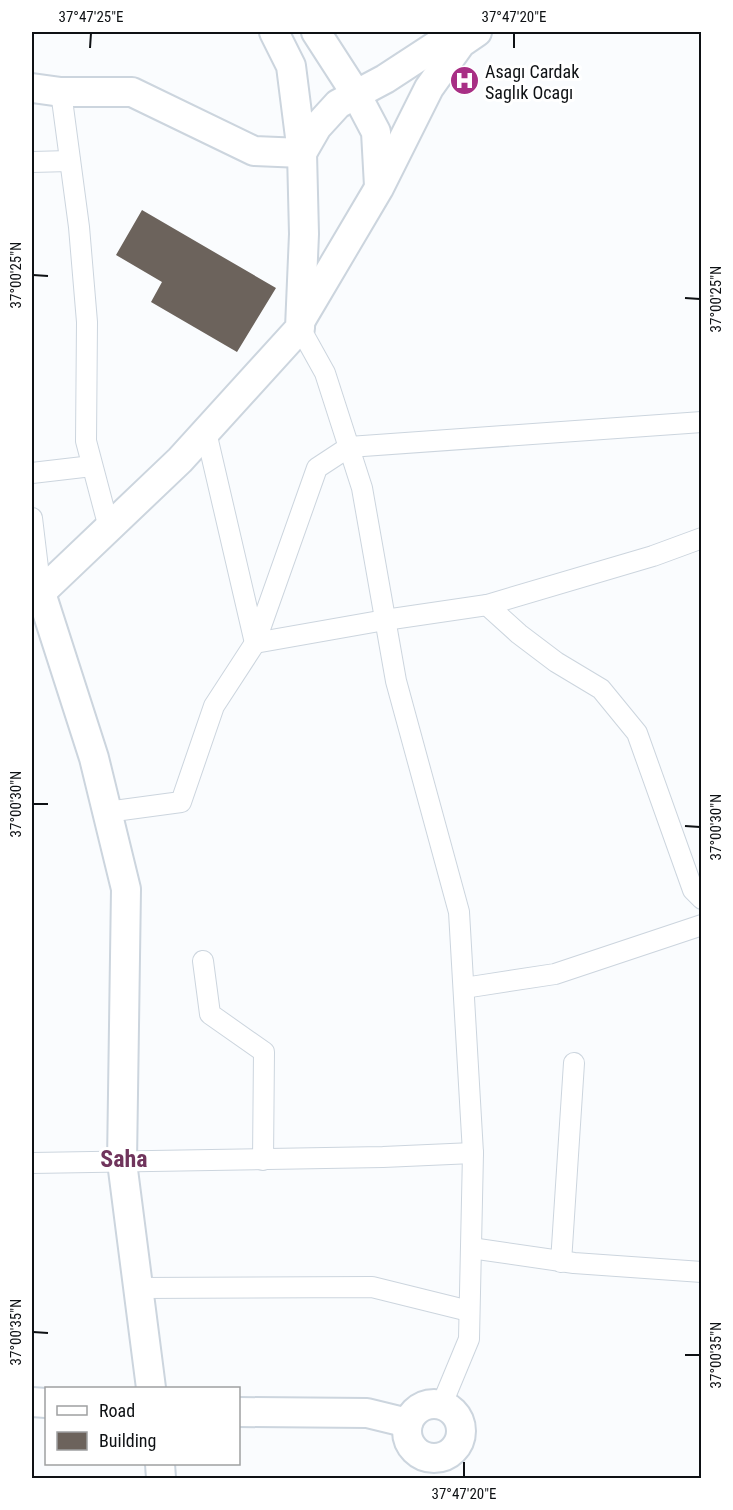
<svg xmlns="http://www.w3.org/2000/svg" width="733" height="1510" font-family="'Roboto Condensed',sans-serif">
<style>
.building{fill:#6c635c}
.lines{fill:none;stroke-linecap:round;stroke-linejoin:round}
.street-casing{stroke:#ccd5de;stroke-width:22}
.secondary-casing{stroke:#ccd5de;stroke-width:32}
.street{stroke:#fff;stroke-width:20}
.secondary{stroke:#fff;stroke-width:28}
.ticks{fill:none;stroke:#0e1114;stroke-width:2}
.labels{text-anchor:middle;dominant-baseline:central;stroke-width:6;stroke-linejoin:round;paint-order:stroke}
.poi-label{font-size:18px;fill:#0e1114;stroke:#fff;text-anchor:start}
.district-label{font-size:24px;font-weight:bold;fill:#70345c;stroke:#fff}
.neatline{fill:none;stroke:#0e1114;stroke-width:2}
.ticks-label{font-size:15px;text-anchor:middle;fill:#0e1114}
</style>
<rect width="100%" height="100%" fill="#fafcfe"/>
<polygon class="building" points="142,210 276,288 237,352 151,302 162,282 116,255"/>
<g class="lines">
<defs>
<g id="street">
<polyline points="61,92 79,227 87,322 86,441 109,528"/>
<polyline points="32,162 70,161"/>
<polyline points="300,328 325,373 362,488 396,681 459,912 473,1153 469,1339 442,1404"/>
<polyline points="206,432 255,643 385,620 487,605 653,556 702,538"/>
<polyline points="32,473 92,466"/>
<polyline points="32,518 41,593"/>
<polyline points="487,605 519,634 556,662 601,689 637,733 693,890 702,899"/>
<polyline points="107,812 181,802 214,706 255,643 317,468 349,447 702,422"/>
<polyline points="203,961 210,1014 264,1052 263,1160"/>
<polyline points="464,988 555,974 702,925"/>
<polyline points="32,1163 383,1157 473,1153"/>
<polyline points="471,1248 574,1263 702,1272"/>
<polyline points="561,1262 574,1063"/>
<polyline points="139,1288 372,1287 469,1311"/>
</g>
<g id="secondary">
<polyline points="316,32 356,94 376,132 379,186"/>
<polyline points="32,88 61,92 132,92 254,151 302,153"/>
<polyline points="302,153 317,127 338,104 385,79 457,32"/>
<polyline points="301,320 379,188 429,88 461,43 477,32"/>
<polyline points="41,593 94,758 126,889 122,1162 151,1388"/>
<polyline points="32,601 180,460 300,328 304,234 302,153 291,66 274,32"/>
<polyline points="32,1402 46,1403"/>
<circle cx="434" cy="1431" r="27"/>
<polyline points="238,1412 367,1413 408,1423"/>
<polyline points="160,1464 161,1478"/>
</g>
</defs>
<use href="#street" class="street-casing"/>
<use href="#secondary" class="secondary-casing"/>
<use href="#street" class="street"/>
<use href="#secondary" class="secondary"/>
</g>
<path class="ticks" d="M 90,48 L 91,33M 514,48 L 514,33M 33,275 L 48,276M 685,298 L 700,299M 33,804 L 48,804M 685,826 L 700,827M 33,1332 L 48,1333M 685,1355 L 700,1355M 464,1477 L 464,1462"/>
<defs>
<symbol id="hospital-disc" viewBox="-11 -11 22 22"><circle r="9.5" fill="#a82f85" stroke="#fff"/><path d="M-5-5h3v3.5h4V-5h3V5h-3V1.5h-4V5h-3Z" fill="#fff"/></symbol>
</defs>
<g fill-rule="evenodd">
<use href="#hospital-disc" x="448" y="64" width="33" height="33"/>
</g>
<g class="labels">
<g class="poi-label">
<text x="485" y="71">Asagı Cardak<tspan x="485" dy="21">Saglık Ocagı</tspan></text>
</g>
<g class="district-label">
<text x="124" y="1159">Saha</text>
</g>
</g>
<rect width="733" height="1510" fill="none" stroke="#ffffff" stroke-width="66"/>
<rect x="45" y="1387" width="195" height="78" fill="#ffffff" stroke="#9fa0a1" stroke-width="1.5"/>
<rect x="57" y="1406" width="30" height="9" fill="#ffffff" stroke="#9fa0a1" stroke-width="1.5"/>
<text x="99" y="1417" font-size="18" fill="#0e1114">Road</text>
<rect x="57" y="1432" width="30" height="18" fill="#6c635c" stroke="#9fa0a1" stroke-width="1.5"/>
<text x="99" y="1447" font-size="18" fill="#0e1114">Building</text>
<rect x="33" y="33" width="667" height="1444" class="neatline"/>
<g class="ticks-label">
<text x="91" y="22">37°47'25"E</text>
<text x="514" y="22">37°47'20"E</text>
<text transform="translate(16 275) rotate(-90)" y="5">37°00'25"N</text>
<text transform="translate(716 299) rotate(-90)" y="5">37°00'25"N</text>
<text transform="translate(16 804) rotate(-90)" y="5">37°00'30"N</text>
<text transform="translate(716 827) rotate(-90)" y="5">37°00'30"N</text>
<text transform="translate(16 1332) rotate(-90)" y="5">37°00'35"N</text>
<text transform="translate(716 1355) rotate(-90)" y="5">37°00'35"N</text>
<text x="464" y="1499">37°47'20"E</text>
</g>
</svg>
